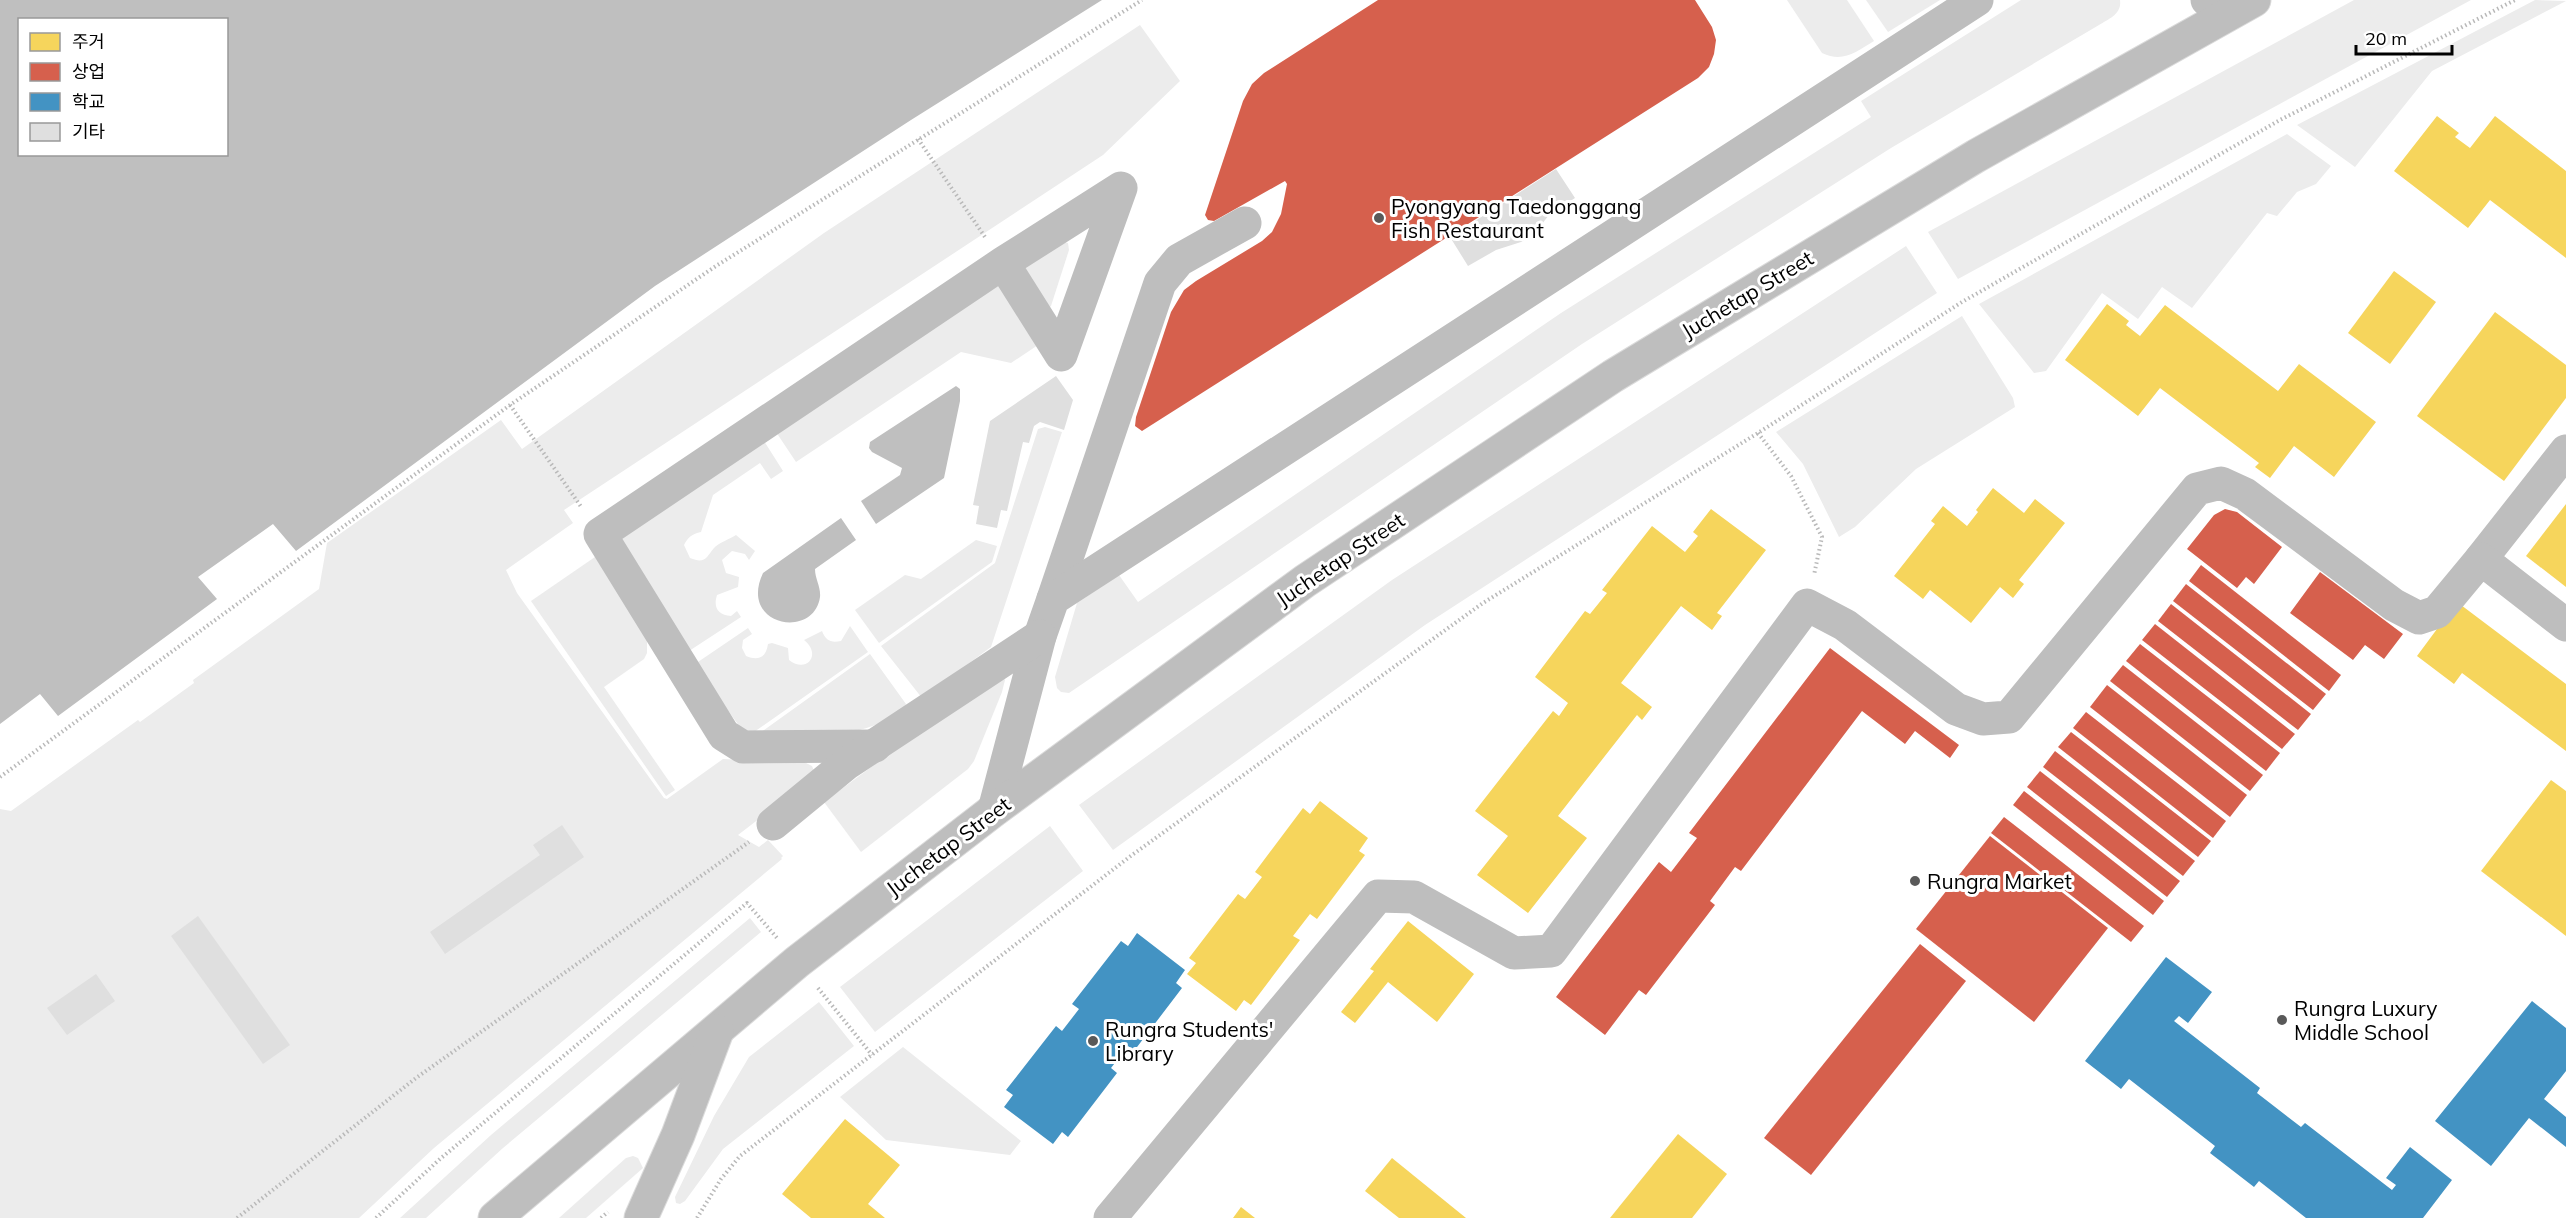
<svg xmlns="http://www.w3.org/2000/svg" width="2566" height="1218" font-family="Mulish,'Noto Sans KR',sans-serif">
<style>
.green{fill:#ececec}
.water{fill:#bfbfbf;fill-rule:evenodd}
.homes{fill:#f6d55c}
.shops{fill:#d6604d}
.schools{fill:#4393c3}
.building{fill:#dfdfdf}
.lines{fill:none;stroke-linecap:round;stroke-linejoin:round}
.major-casing{stroke:#dbdbdb;stroke-width:35}
.path{stroke:#b9b9b9;stroke-width:4;stroke-dasharray:1.5 3;stroke-linecap:butt}
.minor{stroke:#bebebe;stroke-width:33}
.major{stroke:#bebebe;stroke-width:33}
.poi-dot{fill:#595959;stroke:#fff;stroke-width:2}
.labels{text-anchor:middle;dominant-baseline:central;stroke-width:6;stroke-linejoin:round;paint-order:stroke}
.poi-label{font-size:21px;fill:#000;stroke:#fff;text-anchor:start}
.street-label{font-size:21px;fill:#000;stroke:#fff}
</style>
<rect width="100%" height="100%" fill="#fff"/>
<g class="green">
<path d="M 1787,0 L 1847,0 L 1874,41 C 1856,52 1843,63 1822,53 Z"/>
<polygon points="1866,0 1940,0 1888,32"/>
<path d="M 2021,0 L 2120,0 C 2122,14 2109,19 2099,25 L 1891,148 L 1582,344 L 1069,693 L 1061,692 L 1057,688 L 1055,677 L 1077,603 L 1119,575 L 1138,602 L 1561,313 L 1871,117 L 1861,101 Z"/>
<polygon points="2354,0 2471,0 1958,279 1928,232"/>
<polygon points="2535,0 2566,1 2432,71 2355,167 2297,125"/>
<polygon points="1140,25 1180,81 1103,155 564,510 573,523 506,570 517,593 664,798 667,799 723,759 806,763 812,766 815,773 812,778 738,835 759,847 768,840 783,856 781,858 782,859 434,1148 359,1218 0,1218 0,809 11,811 138,720 140,722 194,683 193,680 319,589 327,543 501,420 522,449 824,233"/>
<polygon points="2287,134 2331,166 2316,184 2297,192 2277,216 2267,213 2192,308 2162,287 2138,319 2102,293 2046,371 2034,373 1979,304"/>
<polygon points="1064,242 1068,243 1069,250 1051,306 1047,309 1023,267"/>
<polygon points="1906,246 1937,293 1425,625 1113,850 1079,805 1392,580"/>
<polygon points="1000,283 1041,343 1011,363 961,352 796,462 776,432"/>
<polygon points="1962,316 2013,398 2015,407 1916,469 1855,527 1839,537 1803,464 1776,432"/>
<polygon points="1045,427 1062,432 991,647 922,698 881,646 995,563 1038,429"/>
<path d="M 764,441 L 783,471 L 771,479 L 760,463 L 713,495 L 701,532 C 692,534 688,537 684,545 L 690,558 C 705,564 706,558 714,548 C 718,543 730,539 736,535 L 755,551 L 749,560 L 745,554 L 732,551 L 722,560 L 726,573 L 739,577 L 738,587 L 717,595 C 713,608 718,615 731,616 L 737,611 L 741,617 L 686,653 L 619,540 Z"/>
<polygon points="976,540 997,546 992,562 879,643 855,610 905,575 921,579"/>
<polygon points="595,557 647,637 647,653 644,659 604,687 675,790 666,796 531,601"/>
<path d="M 850,626 L 868,652 L 747,737 L 695,664 L 748,628 L 752,634 L 743,640 L 742,648 L 746,656 C 758,661 766,658 768,644 L 772,643 L 788,648 L 789,660 C 807,674 822,654 804,640 L 822,631 C 826,641 831,643 841,641 Z"/>
<path d="M 870,654 L 906,704 L 904,710 C 862,740 802,738 753,738 Z"/>
<polygon points="1001,674 1005,680 1002,692 974,761 968,769 861,852 824,802 993,677"/>
<polygon points="1050,826 1083,871 875,1032 840,987"/>
<polygon points="750,918 761,932 503,1148 426,1218 400,1218 491,1135"/>
<polygon points="819,1002 854,1046 723,1149 685,1201 680,1204 676,1203 675,1197 714,1116 749,1057"/>
<polygon points="903,1047 1021,1141 1010,1155 886,1140 840,1097"/>
<polygon points="633,1156 638,1158 643,1168 586,1218 559,1218 626,1158"/>
</g>
<g class="water">
<path d="M 0,0 L 1102,0 L 911,120 L 655,286 L 296,551 L 273,524 L 198,577 L 217,599 L 58,716 L 40,694 L 0,724 ZM 20,20 L 226,20 L 226,154 L 20,154 Z"/>
<polygon points="956,386 960,389 960,401 944,478 876,524 861,501 900,475 902,468 872,452 869,448 870,442"/>
<path d="M 841,518 L 856,540 L 815,569 C 815,579 821,587 820,597 C 814,640 738,626 763,573 Z"/>
</g>
<g class="homes">
<polygon points="2437,116 2459,133 2455,137 2470,148 2495,116 2566,171 2566,258 2490,200 2468,228 2394,171"/>
<polygon points="2394,271 2436,302 2390,364 2348,333"/>
<polygon points="2107,304 2129,321 2126,325 2140,336 2165,305 2278,391 2299,364 2376,422 2334,477 2294,446 2270,478 2255,467 2259,463 2160,388 2138,416 2065,360"/>
<polygon points="2495,312 2566,365 2566,398 2504,481 2417,416"/>
<polygon points="1993,488 2024,513 2035,499 2065,523 2019,580 2024,584 2013,598 2000,587 1971,623 1930,590 1923,599 1894,576 1935,524 1931,521 1943,506 1967,526 1978,512 1976,510"/>
<polygon points="2566,504 2566,587 2526,556"/>
<polygon points="1711,509 1766,550 1717,613 1722,616 1712,630 1681,606 1621,683 1652,707 1642,720 1637,715 1558,816 1587,838 1528,913 1477,875 1508,836 1475,811 1553,711 1559,716 1568,703 1535,677 1585,611 1590,614 1607,593 1602,590 1652,526 1685,552 1698,536 1693,532"/>
<polygon points="2457,602 2566,684 2566,751 2462,673 2454,684 2417,656"/>
<polygon points="2551,780 2566,791 2566,936 2481,871"/>
<polygon points="1320,801 1368,838 1359,851 1365,855 1317,919 1310,914 1293,936 1300,940 1251,1005 1244,1000 1236,1011 1187,974 1196,963 1189,958 1238,894 1245,899 1262,877 1255,872 1303,808 1310,814"/>
<polygon points="1408,921 1474,974 1437,1022 1388,982 1355,1023 1341,1012 1374,971 1370,969"/>
<polygon points="845,1119 900,1165 868,1204 885,1218 811,1218 782,1194"/>
<polygon points="1678,1134 1727,1174 1692,1218 1610,1218"/>
<polygon points="1392,1158 1466,1218 1399,1218 1365,1191"/>
<polygon points="1241,1207 1255,1218 1233,1218"/>
</g>
<g class="shops">
<polygon points="1378,0 1695,0 1712,27 1716,40 1714,54 1709,67 1698,78 1142,431 1135,426 1136,417 1171,312 1184,290 1196,281 1262,241 1272,232 1281,214 1287,184 1285,181 1214,221 1208,220 1205,215 1243,101 1252,84 1264,73"/>
<polygon points="2225,509 2237,512 2282,547 2254,584 2246,577 2237,588 2187,549 2214,515"/>
<polygon points="2201,565 2341,675 2329,691 2189,581"/>
<polygon points="2320,572 2403,634 2384,659 2365,645 2353,660 2290,613"/>
<polygon points="2186,584 2326,694 2313,710 2173,601"/>
<polygon points="2171,604 2311,714 2298,730 2158,621"/>
<polygon points="2155,624 2295,734 2282,749 2142,640"/>
<polygon points="2140,644 2280,753 2266,771 2126,661"/>
<polygon points="1830,648 1959,745 1950,758 1915,731 1905,744 1862,711 1741,871 1735,867 1710,901 1715,905 1646,995 1639,990 1605,1035 1556,997 1659,862 1671,872 1697,838 1689,833"/>
<polygon points="2123,665 2263,775 2250,791 2110,681"/>
<polygon points="2107,685 2247,795 2230,817 2090,707"/>
<polygon points="2086,712 2226,821 2213,838 2073,728"/>
<polygon points="2071,732 2211,841 2198,857 2058,747"/>
<polygon points="2055,751 2195,861 2183,876 2043,767"/>
<polygon points="2040,771 2180,881 2167,897 2027,787"/>
<polygon points="2024,791 2164,901 2153,915 2013,805"/>
<polygon points="2004,817 2144,926 2131,942 1991,833"/>
<polygon points="1990,836 2108,928 2034,1022 1916,929"/>
<polygon points="1920,944 1966,981 1811,1175 1764,1138"/>
</g>
<g class="schools">
<polygon points="1137,933 1185,970 1176,983 1182,988 1134,1051 1128,1046 1111,1068 1117,1073 1068,1137 1062,1132 1053,1144 1004,1107 1013,1095 1006,1090 1056,1026 1062,1031 1079,1009 1072,1004 1121,941 1128,946"/>
<polygon points="2166,957 2212,992 2188,1023 2179,1016 2174,1021 2260,1088 2257,1093 2301,1127 2305,1123 2392,1190 2396,1185 2386,1178 2410,1147 2452,1180 2423,1218 2306,1218 2259,1181 2254,1187 2210,1153 2215,1146 2129,1079 2121,1089 2085,1061"/>
<polygon points="2532,1001 2566,1028 2566,1071 2544,1099 2566,1117 2566,1147 2529,1118 2491,1166 2435,1121"/>
</g>
<g class="building">
<polygon points="1556,169 1575,198 1549,215 1534,234 1521,242 1496,250 1468,266 1450,237"/>
<polygon points="1056,376 1073,400 1064,430 1040,422 1034,426 1029,443 1023,442 1007,511 1001,510 997,528 976,524 979,506 973,505 990,421"/>
<polygon points="562,825 584,857 445,954 430,932 540,855 533,845"/>
<polygon points="198,916 290,1045 263,1064 171,936"/>
<polygon points="96,974 115,1001 67,1035 47,1008"/>
</g>
<g class="lines">
<defs>
<g id="major">
<polyline points="495,1218 797,962 994,810 1305,581 1613,376 1976,156 2254,0"/>
<polyline points="641,1218 678,1135 717,1031"/>
</g>
</defs>
<use href="#major" class="major-casing"/>
<g class="path">
<polyline points="918,139 985,237"/>
<polyline points="510,405 582,508"/>
<polyline points="1758,433 1791,476 1822,537 1814,575"/>
<polyline points="0,777 510,405 716,266 1142,0"/>
<polyline points="818,988 872,1055"/>
<polyline points="237,1218 416,1078 749,842"/>
<polyline points="376,1218 440,1159 747,903 777,938"/>
<polyline points="601,1218 608,1212"/>
<polyline points="697,1218 721,1179 740,1156 1132,855 1483,603 1758,433 1962,302 2280,120 2515,0"/>
</g>
<g class="minor">
<polyline points="2207,0 2233,11"/>
<polyline points="2481,559 2566,451"/>
<polyline points="1053,599 1160,283 1179,260 1245,223"/>
<polyline points="875,746 743,747 724,735 600,534 1003,263 1121,188 1061,355 1003,263"/>
<polyline points="994,810 1040,636 1053,599 1977,0"/>
<polyline points="773,824 846,764 1040,636"/>
<polyline points="1110,1218 1378,896 1414,897 1514,953 1551,951 1807,605 1845,625 1956,709 1983,719 2009,717 2197,489 2221,483 2245,494 2394,605 2419,618 2437,612 2481,559 2566,625"/>
</g>
<use href="#major" class="major"/>
</g>
<g class="poi-dot">
<circle cx="1379" cy="218" r="6"/>
<circle cx="1915" cy="881" r="6"/>
<circle cx="2282" cy="1020" r="6"/>
<circle cx="1093" cy="1041" r="6"/>
</g>
<g class="labels">
<g class="poi-label">
<text x="1391" y="206">Pyongyang Taedonggang<tspan x="1391" dy="24">Fish Restaurant</tspan></text>
<text x="1927" y="881">Rungra Market</text>
<text x="2294" y="1008">Rungra Luxury<tspan x="2294" dy="24">Middle School</tspan></text>
<text x="1105" y="1029">Rungra Students'<tspan x="1105" dy="24">Library</tspan></text>
</g>
<g class="street-label">
<text transform="translate(1747 294) rotate(-31)">Juchetap Street</text>
<text transform="translate(1340 559) rotate(-34)">Juchetap Street</text>
<text transform="translate(948 846) rotate(-37)">Juchetap Street</text>
</g>
</g>
<rect x="18" y="18" width="210" height="138" fill="#ffffff" stroke="#999999" stroke-width="1.5"/>
<rect x="30" y="33" width="30" height="18" fill="#f6d55c" stroke="#999999" stroke-width="1.5"/>
<text x="72" y="48" font-size="18" fill="#000000">주거</text>
<rect x="30" y="63" width="30" height="18" fill="#d6604d" stroke="#999999" stroke-width="1.5"/>
<text x="72" y="78" font-size="18" fill="#000000">상업</text>
<rect x="30" y="93" width="30" height="18" fill="#4393c3" stroke="#999999" stroke-width="1.5"/>
<text x="72" y="108" font-size="18" fill="#000000">학교</text>
<rect x="30" y="123" width="30" height="18" fill="#dfdfdf" stroke="#999999" stroke-width="1.5"/>
<text x="72" y="138" font-size="18" fill="#000000">기타</text>
<path d="M2356 45v9h96v-9" fill="none" stroke="#000000" stroke-width="3"/>
<text x="2365" y="45" font-size="18" fill="#000000" stroke="#ffffff" stroke-width="4.5" paint-order="stroke">20 m</text>
</svg>
